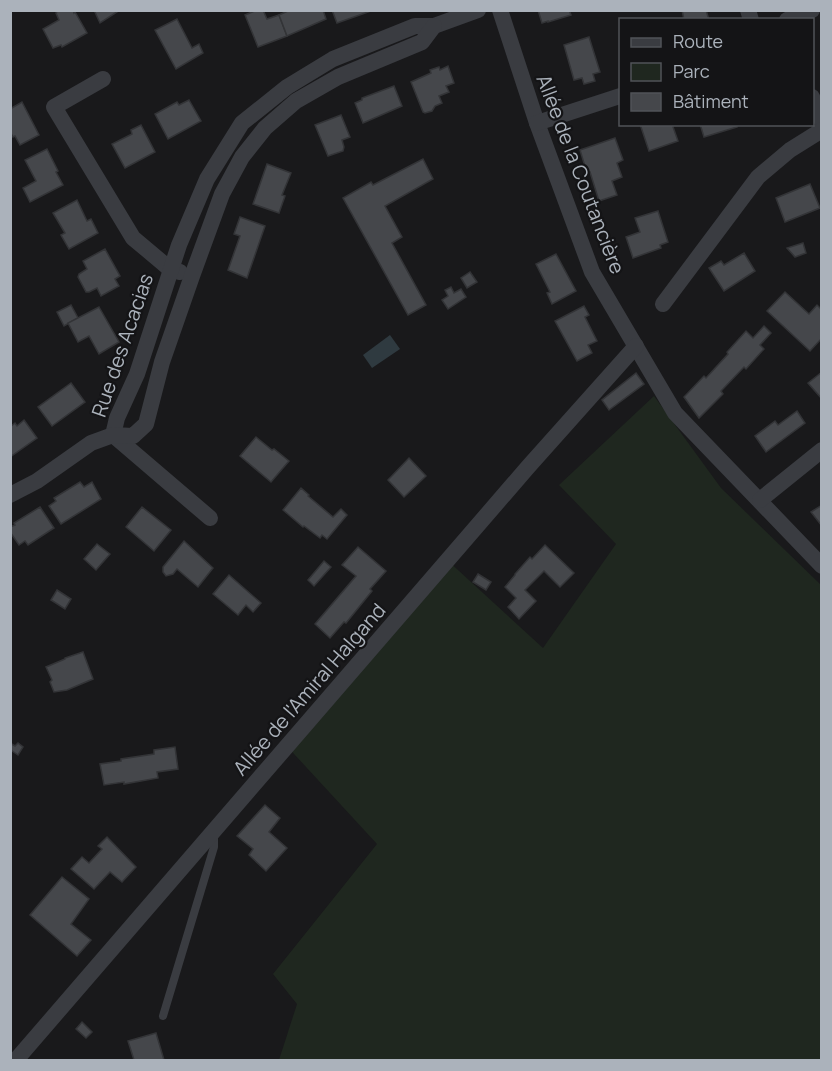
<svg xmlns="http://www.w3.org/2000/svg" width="832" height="1071" font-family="Manrope,sans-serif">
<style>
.green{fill:#1f271f}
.water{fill:#2f3a40}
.building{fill:#45474b;stroke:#333437;stroke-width:1.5}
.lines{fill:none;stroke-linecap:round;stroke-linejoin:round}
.service{stroke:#3a3c41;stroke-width:8}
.minor{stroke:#3a3c41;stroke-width:16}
.labels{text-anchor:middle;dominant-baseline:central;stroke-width:4.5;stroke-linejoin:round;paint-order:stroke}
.street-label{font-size:20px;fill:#abb2bb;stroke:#141416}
</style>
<rect width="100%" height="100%" fill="#19191b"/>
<polygon class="green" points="654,396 721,488 821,585 821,1060 279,1060 297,1004 273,974 377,844 283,742 446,559 543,648 616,544 559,485"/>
<polygon class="water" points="390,335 400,349 372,368 363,355"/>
<g class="building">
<polygon points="58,10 73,10 74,13 75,12 87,33 62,47 61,45 53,48 43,29 59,20 56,13"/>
<polygon points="94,10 120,10 100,23"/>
<polygon points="257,10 263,10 267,19 279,15 287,36 258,47 245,15"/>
<polygon points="290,10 323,10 326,19 287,36 279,15"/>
<polygon points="332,10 371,10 371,11 337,23"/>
<polygon points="538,10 569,10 571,15 548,22 548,21 542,23"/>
<polygon points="682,10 706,10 709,20 684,20"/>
<polygon points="177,19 192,48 199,44 203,53 176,69 155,30"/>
<polygon points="589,37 600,72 593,74 595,81 584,84 582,78 574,80 564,45"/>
<polygon points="448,66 454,83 446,86 449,92 439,96 442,103 435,106 432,111 425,113 423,112 411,82 431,73 430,70 439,67 440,70"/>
<polygon points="394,86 402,106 363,123 355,103 362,100 362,98"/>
<polygon points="189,100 201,121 168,139 155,114 177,102 179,105"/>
<polygon points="22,102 39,135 20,145 15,136 13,137 10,132 10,109"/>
<polygon points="341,115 350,137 342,140 344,147 343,151 328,156 315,125"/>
<polygon points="640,124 672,124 678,141 649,151"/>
<polygon points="700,124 736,124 737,127 704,137"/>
<polygon points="141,125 155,152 125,168 112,144 132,134 131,130"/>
<polygon points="615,138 623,160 617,163 622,177 612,181 617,195 599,201 590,172 587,173 580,150"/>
<polygon points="47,149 58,171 56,172 63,185 30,202 23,188 36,181 25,160"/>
<polygon points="423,159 433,179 385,206 402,237 392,243 426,305 408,315 343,198 371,182 373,185"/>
<polygon points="267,164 291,173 282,195 285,196 279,213 253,204"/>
<polygon points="810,184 820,208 785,222 776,198"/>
<polygon points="77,200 87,221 91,219 98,233 69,249 61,235 65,233 53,213"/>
<polygon points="658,211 668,242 660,245 661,248 633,258 626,237 640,232 635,218"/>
<polygon points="240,217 265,226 247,278 228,270 240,236 234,234"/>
<polygon points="803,243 806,253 795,257 787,248"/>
<polygon points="105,249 120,276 115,279 119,286 101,296 97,288 89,292 86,292 78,277 79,274 87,269 83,261"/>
<polygon points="744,253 755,271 724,291 709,268 721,261 724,265"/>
<polygon points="556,254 576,291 552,304 547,293 550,292 536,264"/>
<polygon points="470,272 477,282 467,288 461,278"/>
<polygon points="451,287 454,293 461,289 466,297 448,309 442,300 448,296 445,290"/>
<polygon points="785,292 809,314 817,305 822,310 822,338 810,351 767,311"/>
<polygon points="71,305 78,318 64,326 57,312"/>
<polygon points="584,306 589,315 585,317 597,341 588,345 592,353 577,361 555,321"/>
<polygon points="99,307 119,342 99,354 89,336 78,342 68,323"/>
<polygon points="764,326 771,333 760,345 764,349 746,369 744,367 721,391 723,394 699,418 684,397 704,376 706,378 728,354 727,352 746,331 753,338"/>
<polygon points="822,372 822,399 808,383"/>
<polygon points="636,373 644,384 609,410 602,400"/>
<polygon points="71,383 85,402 52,426 38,407"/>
<polygon points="797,411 805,423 766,452 755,436 775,421 778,425"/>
<polygon points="24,420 37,438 10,457 10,427 15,423 17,426"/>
<polygon points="256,437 272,450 274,449 289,461 271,482 240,456"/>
<polygon points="409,458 426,476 404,497 388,480"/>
<polygon points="80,482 84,487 92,482 101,499 61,524 49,506 56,501 54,498"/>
<polygon points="301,488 309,495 308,496 333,517 341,509 347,515 327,539 322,535 320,538 304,526 303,527 283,510"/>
<polygon points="822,505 822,526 811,512"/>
<polygon points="40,507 54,528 28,545 25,541 19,545 10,532 10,527 15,525 14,523"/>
<polygon points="142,507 171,530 154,551 126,527"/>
<polygon points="184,541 213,568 198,587 177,569 173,574 166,576 163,572 163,567"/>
<polygon points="97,544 110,554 96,570 84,559"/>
<polygon points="545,545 574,573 560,587 544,571 525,590 536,601 519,619 508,607 516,598 505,587 515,575 515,574 530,557 532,559"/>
<polygon points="358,547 386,571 370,589 372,591 346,623 344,622 330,638 315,624 356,576 342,565"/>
<polygon points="324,561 331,567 314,586 308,580"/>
<polygon points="478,574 491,582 486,590 473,582"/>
<polygon points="229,575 261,603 253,612 246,605 238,615 213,594"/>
<polygon points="57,590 71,599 65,609 51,600"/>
<polygon points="83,652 93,679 67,690 54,692 50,682 52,680 46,667 65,659 65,658"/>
<polygon points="10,743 15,746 18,743 23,747 18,755 12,751 10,753"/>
<polygon points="175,747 178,769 157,772 158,778 124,784 124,782 104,785 100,764 121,761 121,759 154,754 154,750"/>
<polygon points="265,805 280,818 269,832 287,848 266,871 249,855 253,849 237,836"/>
<polygon points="107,837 136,867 122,882 110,872 94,889 71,869 82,857 89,863 102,849 98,846"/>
<polygon points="62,877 89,899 71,924 91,940 77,956 30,915"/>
<polygon points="82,1022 92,1032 86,1038 76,1029"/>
<polygon points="156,1033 164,1060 134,1060 128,1041"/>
</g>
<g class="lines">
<polyline class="service" points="163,1016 214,847 214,832"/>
<g class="minor">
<polyline points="500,10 537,123 592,272 675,413 822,566"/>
<polyline points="748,10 751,20"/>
<polyline points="787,20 812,10"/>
<polyline points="103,79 54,107 133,238 170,269 180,272"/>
<polyline points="812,97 822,121"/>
<polyline points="537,123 620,96"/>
<polyline points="663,304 758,177 790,150 822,130"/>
<polyline points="113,435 117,418 137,374 179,245 207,179 242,123 287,87 333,59 415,26 434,26 478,10"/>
<polyline points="113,435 210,518"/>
<polyline points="10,495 37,481 91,443 113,435 133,436 146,424 162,362 192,276 222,194 242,157 265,128 296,101 338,77 422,42 434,26"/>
<polyline points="760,500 822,450"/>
<polyline points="16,1060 528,467 636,346"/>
</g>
</g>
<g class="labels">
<g class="street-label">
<text transform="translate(581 174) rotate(69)">Allée de la Coutancière</text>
<text transform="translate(122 345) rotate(-71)">Rue des Acacias</text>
<text transform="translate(309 689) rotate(-49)">Allée de l'Amiral Halgand</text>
</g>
</g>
<rect width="832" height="1071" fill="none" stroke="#abb2bb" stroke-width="24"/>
<rect x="619" y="18" width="195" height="108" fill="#141416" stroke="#505358" stroke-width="1.5"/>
<rect x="631" y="38" width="30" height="9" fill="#3a3c41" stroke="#505358" stroke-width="1.5"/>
<text x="673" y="48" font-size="18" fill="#abb2bb">Route</text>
<rect x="631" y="63" width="30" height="18" fill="#1f271f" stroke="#505358" stroke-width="1.5"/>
<text x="673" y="78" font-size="18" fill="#abb2bb">Parc</text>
<rect x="631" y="93" width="30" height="18" fill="#45474b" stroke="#505358" stroke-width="1.5"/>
<text x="673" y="108" font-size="18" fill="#abb2bb">Bâtiment</text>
</svg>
